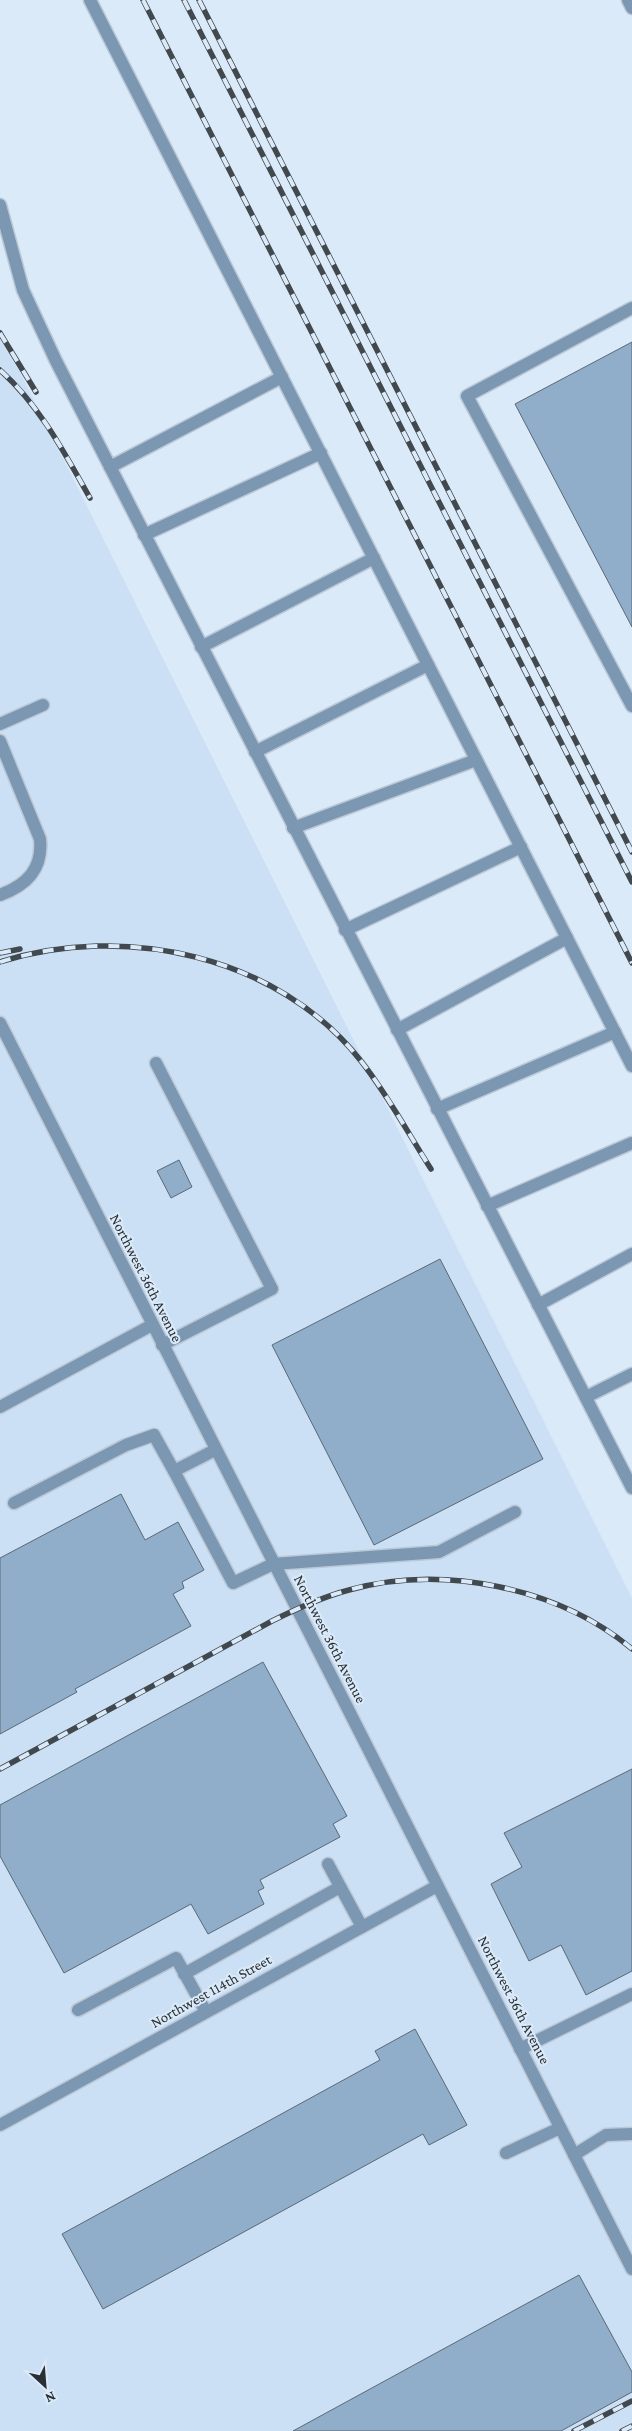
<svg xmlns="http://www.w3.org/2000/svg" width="632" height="2431" font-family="'Crimson Pro',serif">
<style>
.built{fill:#cbe0f5}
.building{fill:#90aeca;stroke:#5b6975}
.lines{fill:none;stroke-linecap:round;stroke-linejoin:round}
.minor-casing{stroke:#bbc8d6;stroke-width:15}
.minor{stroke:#7b97b2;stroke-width:12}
.rail-casing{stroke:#41484e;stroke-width:5.5}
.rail{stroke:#dbeaf9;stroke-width:4;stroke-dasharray:11;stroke-linecap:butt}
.labels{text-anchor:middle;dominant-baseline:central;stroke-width:4;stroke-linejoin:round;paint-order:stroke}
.street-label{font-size:15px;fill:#292f34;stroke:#dbeaf9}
</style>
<rect width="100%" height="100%" fill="#dbeaf9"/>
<polygon class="built" points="0,332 632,1598 632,2431 0,2431"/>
<g class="building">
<polygon points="632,342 632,627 515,404"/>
<polygon points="179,1160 192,1187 171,1198 157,1171"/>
<polygon points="440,1259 543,1459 374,1545 272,1345"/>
<polygon points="121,1494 145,1540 178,1522 204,1570 182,1582 184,1588 173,1594 191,1626 75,1689 77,1692 0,1734 0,1558"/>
<polygon points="263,1662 347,1816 333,1824 340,1837 260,1880 264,1888 258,1891 264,1904 208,1934 191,1904 64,1973 0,1856 0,1805"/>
<polygon points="632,1769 632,1971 586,1995 561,1945 529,1961 491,1884 522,1867 504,1833"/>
<polygon points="415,2029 467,2125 429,2145 423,2134 103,2309 62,2234 380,2060 375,2051"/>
<polygon points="579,2275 632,2372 632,2392 561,2431 293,2431"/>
</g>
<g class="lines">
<defs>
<g id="minor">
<polyline points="90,0 632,1066"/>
<polyline points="628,0 632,8"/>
<polyline points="0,205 23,290 56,361 632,1488"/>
<polyline points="632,308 467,396 632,706"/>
<polyline points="110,467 282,377"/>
<polyline points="144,535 321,453"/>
<polyline points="201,647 374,558"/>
<polyline points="0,724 43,705"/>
<path d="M 0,741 L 40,839 C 43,869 27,885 0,895"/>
<polyline points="255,752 428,665"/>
<polyline points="293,828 476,760"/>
<polyline points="345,930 521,847"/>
<polyline points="0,1023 632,2269"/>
<polyline points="397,1030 567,938"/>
<polyline points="156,1063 272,1289 162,1345"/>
<polyline points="437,1109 615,1032"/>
<polyline points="487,1206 632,1143"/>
<polyline points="538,1305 632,1254"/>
<polyline points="586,1397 632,1374"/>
<polyline points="0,1407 152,1325"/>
<polyline points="174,1471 233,1583 273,1564 439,1552 515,1512"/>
<polyline points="14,1503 126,1445 154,1435 174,1471 215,1450"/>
<polyline points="328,1864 362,1927"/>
<polyline points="184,1974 340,1887"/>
<polyline points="78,2010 176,1958 206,2012"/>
<polyline points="520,2049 632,1994"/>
<polyline points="0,2125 437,1886"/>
<polyline points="506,2153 560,2128"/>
<polyline points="574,2155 606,2135 632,2134"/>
</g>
</defs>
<use href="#minor" class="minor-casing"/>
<use href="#minor" class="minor"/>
<defs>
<g id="rail">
<polyline points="143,0 632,963"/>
<polyline points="184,0 632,882"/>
<polyline points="199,0 632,852"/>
<polyline points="0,333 36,392"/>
<path d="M 0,370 C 40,406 64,452 90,498"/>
<polyline points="0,953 20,949"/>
<path d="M 0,962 C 124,923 278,955 361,1061 C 387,1094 408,1133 431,1169"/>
<path d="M 0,1769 L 272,1621 C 296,1609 322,1597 349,1590 C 442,1564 558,1587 632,1649"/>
<polyline points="574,2431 632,2401"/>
<polyline points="622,2431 632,2426"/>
</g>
</defs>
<use href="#rail" class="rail-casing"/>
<use href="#rail" class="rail"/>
</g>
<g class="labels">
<g class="street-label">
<text transform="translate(146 1278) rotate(63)">Northwest 36th Avenue</text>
<text transform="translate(330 1639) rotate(63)">Northwest 36th Avenue</text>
<text transform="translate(211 1991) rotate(-29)">Northwest 114th Street</text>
<text transform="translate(514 2000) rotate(63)">Northwest 36th Avenue</text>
</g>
</g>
<g transform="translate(45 2386) rotate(154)" stroke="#dbeaf9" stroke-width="4" paint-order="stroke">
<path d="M0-4L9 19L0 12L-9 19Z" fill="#292f34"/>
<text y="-8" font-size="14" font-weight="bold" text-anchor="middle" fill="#292f34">N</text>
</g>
</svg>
